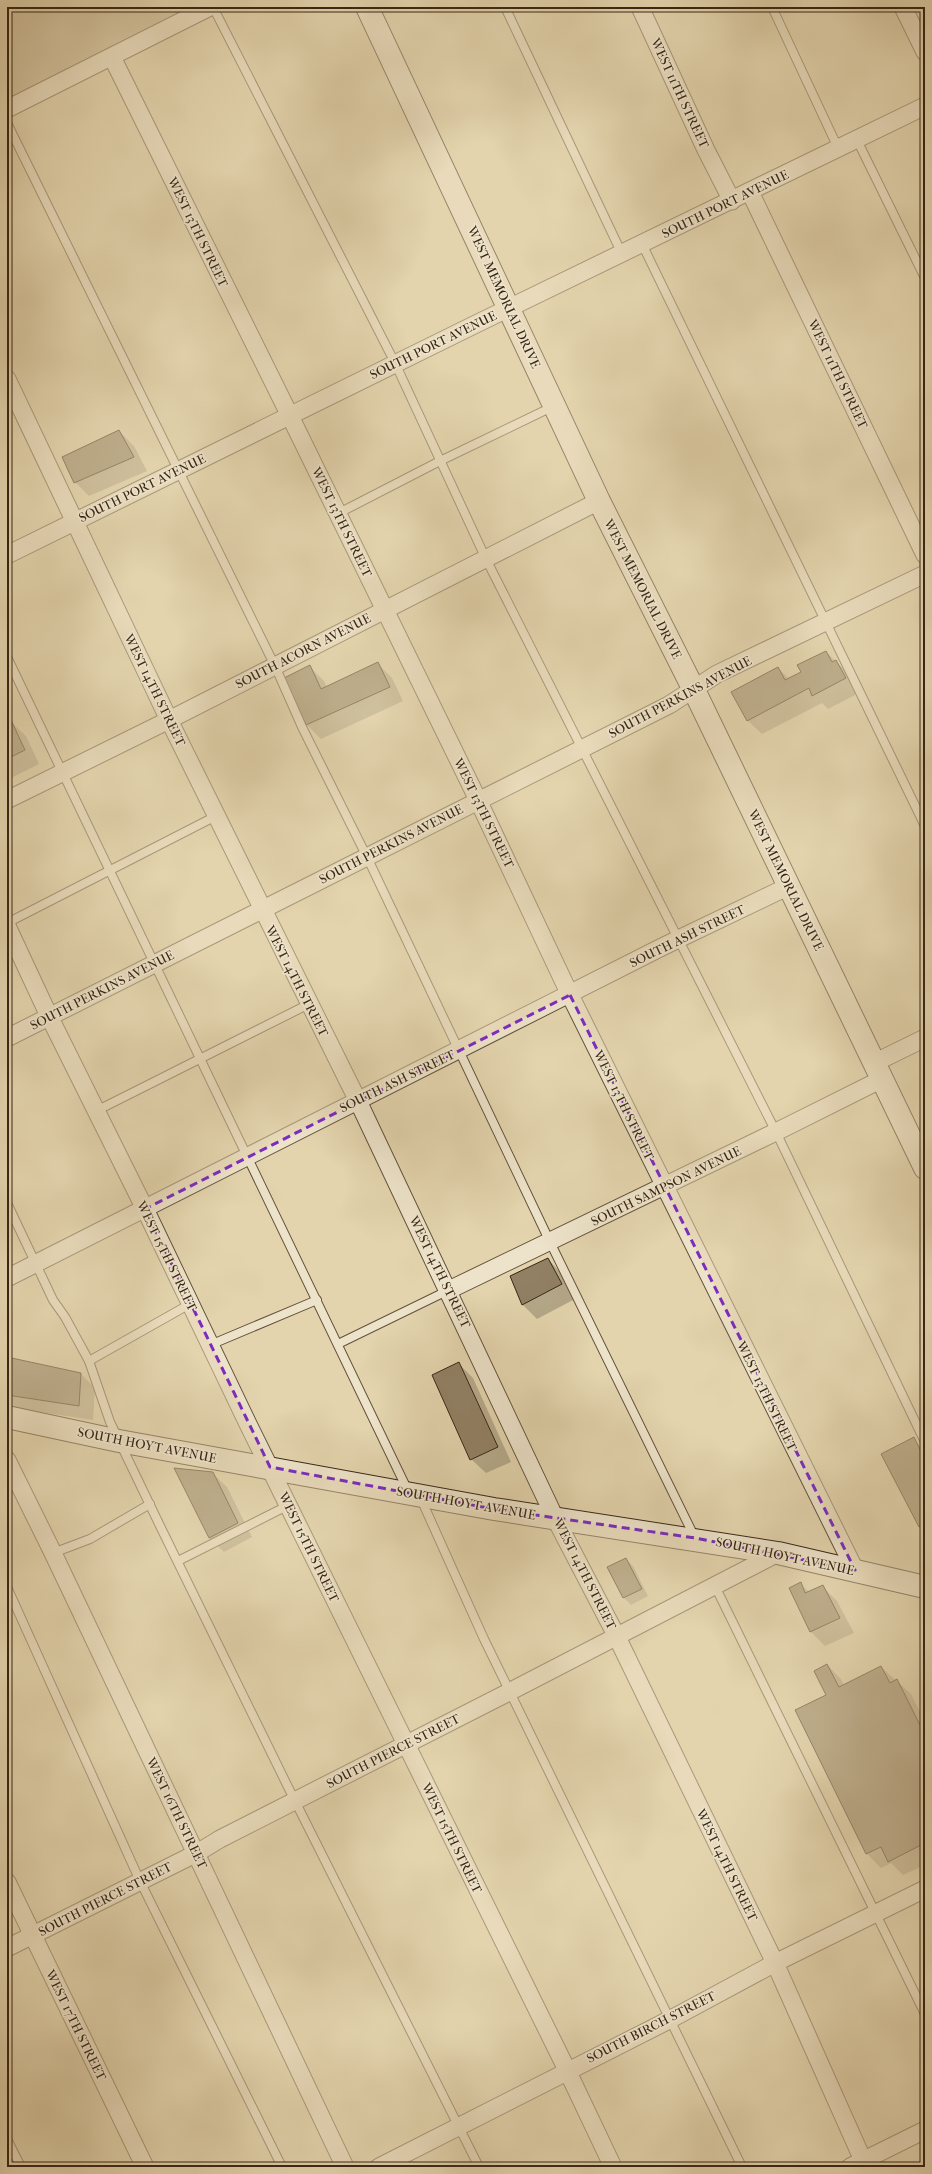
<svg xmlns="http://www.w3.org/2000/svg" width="932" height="2174" font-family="'IM FELL French Canon',serif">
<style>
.green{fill:#c6b693;stroke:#7f6e54}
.shadow{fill:#0003}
.building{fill:#918064;stroke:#382615}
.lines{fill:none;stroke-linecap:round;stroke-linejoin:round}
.service-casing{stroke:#63523b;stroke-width:10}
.minor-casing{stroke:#63523b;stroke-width:19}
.secondary-casing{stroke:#382615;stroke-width:24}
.service{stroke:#ede3ca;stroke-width:8}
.minor{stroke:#ede3ca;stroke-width:17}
.secondary{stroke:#ede3ca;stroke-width:22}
.marked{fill:none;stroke:#7b2cbf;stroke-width:3;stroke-dasharray:8 5;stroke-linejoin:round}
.labels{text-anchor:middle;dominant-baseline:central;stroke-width:3.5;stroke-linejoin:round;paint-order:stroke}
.street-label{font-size:13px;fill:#382615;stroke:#ede3ca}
</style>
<rect width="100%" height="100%" fill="#e3d4ad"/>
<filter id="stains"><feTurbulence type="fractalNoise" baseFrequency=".005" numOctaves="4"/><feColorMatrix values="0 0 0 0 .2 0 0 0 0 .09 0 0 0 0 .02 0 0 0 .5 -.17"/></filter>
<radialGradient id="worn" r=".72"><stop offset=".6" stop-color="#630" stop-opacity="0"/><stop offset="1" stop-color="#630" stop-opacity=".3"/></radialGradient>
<polygon class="green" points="7,7 173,7 177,14 7,99"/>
<g class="shadow">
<polygon points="119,431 134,446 147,471 89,496 75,482"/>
<polygon points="826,652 850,675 859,693 828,709 822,703 762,734 747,720 778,668 789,679 802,673"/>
<polygon points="378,664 392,678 403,701 321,739 307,725 285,678 310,667 324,681 327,687"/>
<polygon points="11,722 26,736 39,764 7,780 7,724"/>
<polygon points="548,1259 562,1274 575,1299 537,1319 523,1305 512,1276"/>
<polygon points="7,1358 81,1374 95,1388 93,1420 7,1407"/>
<polygon points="459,1364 473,1378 511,1462 486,1473 471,1459"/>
<polygon points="913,1439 925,1450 925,1532 920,1526"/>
<polygon points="176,1469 212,1473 227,1487 252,1537 224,1552 209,1538"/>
<polygon points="626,1559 633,1566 648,1596 631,1605 624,1598 608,1568"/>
<polygon points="800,1584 809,1592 823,1587 837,1601 854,1633 825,1646 811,1632 790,1589"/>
<polygon points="827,1665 841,1679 844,1685 881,1667 911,1694 925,1722 925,1865 903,1875 891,1863 881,1868 867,1854 827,1695"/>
</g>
<g class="building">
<polygon points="119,430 134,457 74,483 62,457"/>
<polygon points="826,651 832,662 836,660 846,678 812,696 809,688 747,721 731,692 778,667 785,680 801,672 797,665"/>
<polygon points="378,662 390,687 306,725 284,678 310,665 321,689"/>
<polygon points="11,720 25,750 7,759 7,723"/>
<polygon points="548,1258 562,1284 522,1305 510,1276"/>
<polygon points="7,1357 81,1373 79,1406 7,1395"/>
<polygon points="459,1362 498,1447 470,1460 432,1375"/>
<polygon points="914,1437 925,1460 925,1524 919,1527 881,1454"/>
<polygon points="174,1468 213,1472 238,1523 209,1538"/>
<polygon points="626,1558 642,1589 623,1598 607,1567"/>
<polygon points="801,1582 805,1593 823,1585 840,1618 810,1632 789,1588"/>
<polygon points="827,1664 839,1687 881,1666 890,1683 897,1679 925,1735 925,1843 888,1862 881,1847 866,1854 795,1710 826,1695 814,1671"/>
</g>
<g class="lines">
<defs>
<g id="service">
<polyline points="213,7 395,363 486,559 776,1132 925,1442"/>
<polyline points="505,7 622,254"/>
<polyline points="772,7 838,148"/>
<polyline points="7,123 275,666 302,727 367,857 550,1242 694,1536"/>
<polyline points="857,140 925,278"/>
<polyline points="642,244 925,826"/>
<polyline points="337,514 440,461 554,406"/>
<polyline points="7,657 408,1491"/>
<polyline points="7,923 216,816"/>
<polyline points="96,1111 309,1004"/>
<polyline points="7,1203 53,1300 65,1317 89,1361 110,1422 161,1528 288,1787 479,2167"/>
<polyline points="338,1344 449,1290"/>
<polyline points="210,1345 317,1300"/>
<polyline points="89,1361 190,1304"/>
<polyline points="421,1499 484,1639 742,2167"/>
<polyline points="53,1553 90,1539 150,1504"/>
<polyline points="178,1561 289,1505"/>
<polyline points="715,1586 925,2014"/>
<polyline points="7,1587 140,1881 282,2167"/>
<polyline points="7,2139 21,2167"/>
</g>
<g id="minor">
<polyline points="640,7 706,150 732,201"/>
<polyline points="903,7 925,52"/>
<polyline points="112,57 290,416 478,800 570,995 855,1570"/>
<polyline points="7,109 210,7"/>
<polyline points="750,192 925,555"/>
<polyline points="7,379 169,720 358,1101 555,1518 616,1635 775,1963 866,2167"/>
<polyline points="7,555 476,324 925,106"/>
<polyline points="7,800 169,720 599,501"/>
<polyline points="7,926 49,1016 145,1209 248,1424 567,2070 613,2167"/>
<polyline points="7,1038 669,705 717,674 925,574"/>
<polyline points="874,1063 925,1038"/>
<polyline points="7,1278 664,946 789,886"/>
<polyline points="449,1290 788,1126 882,1079"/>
<polyline points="7,1460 53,1553 345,2167"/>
<polyline points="7,1882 145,2167"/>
<polyline points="7,1948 197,1853 220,1839 511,1691 778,1553"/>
<polyline points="379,2167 671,2019 775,1963 925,1889"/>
<polyline points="850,2167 925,2130"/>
</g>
<g id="secondary">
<polyline points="367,7 599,501 694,690 925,1168"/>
<polyline points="7,1417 119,1441 494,1509 778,1553 925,1587"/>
</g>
</defs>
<use href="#service" class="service-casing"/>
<use href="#minor" class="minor-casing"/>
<use href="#secondary" class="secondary-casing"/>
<use href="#service" class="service"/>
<use href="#minor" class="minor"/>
<use href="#secondary" class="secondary"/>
</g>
<path d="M0 0H932V2174H0ZM 570,995 L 855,1570 L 695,1538 L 494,1509 L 270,1467 L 145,1209 Z" fill="#e3d4ad" fill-opacity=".55" fill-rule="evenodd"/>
<path class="marked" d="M 570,995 L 855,1570 L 695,1538 L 494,1509 L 270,1467 L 145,1209 Z"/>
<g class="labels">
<g class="street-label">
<text transform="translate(680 93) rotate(65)">WEST 11TH STREET</text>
<text transform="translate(725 204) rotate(-26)">SOUTH PORT AVENUE</text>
<text transform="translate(198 232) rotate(64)">WEST 13TH STREET</text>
<text transform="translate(504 297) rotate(65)">WEST MEMORIAL DRIVE</text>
<text transform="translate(433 345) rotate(-26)">SOUTH PORT AVENUE</text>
<text transform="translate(838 374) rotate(64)">WEST 11TH STREET</text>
<text transform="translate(142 488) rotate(-26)">SOUTH PORT AVENUE</text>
<text transform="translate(342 522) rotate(64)">WEST 13TH STREET</text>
<text transform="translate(643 589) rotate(63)">WEST MEMORIAL DRIVE</text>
<text transform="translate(303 651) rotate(-27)">SOUTH ACORN AVENUE</text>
<text transform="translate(155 690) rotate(64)">WEST 14TH STREET</text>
<text transform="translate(680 697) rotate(-28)">SOUTH PERKINS AVENUE</text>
<text transform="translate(484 813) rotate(64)">WEST 13TH STREET</text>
<text transform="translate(391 844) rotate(-27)">SOUTH PERKINS AVENUE</text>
<text transform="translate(786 880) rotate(64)">WEST MEMORIAL DRIVE</text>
<text transform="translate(687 936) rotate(-26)">SOUTH ASH STREET</text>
<text transform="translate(297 981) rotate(63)">WEST 14TH STREET</text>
<text transform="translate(102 990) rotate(-27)">SOUTH PERKINS AVENUE</text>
<text transform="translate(397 1081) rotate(-26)">SOUTH ASH STREET</text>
<text transform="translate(624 1105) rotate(64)">WEST 13TH STREET</text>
<text transform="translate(666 1186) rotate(-26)">SOUTH SAMPSON AVENUE</text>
<text transform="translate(167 1256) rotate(64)">WEST 15TH STREET</text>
<text transform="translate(440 1272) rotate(64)">WEST 14TH STREET</text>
<text transform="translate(767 1396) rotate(64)">WEST 13TH STREET</text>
<text transform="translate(147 1445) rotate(11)">SOUTH HOYT AVENUE</text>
<text transform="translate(466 1503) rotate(10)">SOUTH HOYT AVENUE</text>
<text transform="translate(309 1547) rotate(64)">WEST 15TH STREET</text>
<text transform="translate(785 1556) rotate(12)">SOUTH HOYT AVENUE</text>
<text transform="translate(585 1574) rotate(63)">WEST 14TH STREET</text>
<text transform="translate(393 1751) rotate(-27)">SOUTH PIERCE STREET</text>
<text transform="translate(177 1813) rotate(64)">WEST 16TH STREET</text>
<text transform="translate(452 1838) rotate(64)">WEST 15TH STREET</text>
<text transform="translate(727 1865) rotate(64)">WEST 14TH STREET</text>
<text transform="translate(105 1899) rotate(-27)">SOUTH PIERCE STREET</text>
<text transform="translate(76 2025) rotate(64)">WEST 17TH STREET</text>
<text transform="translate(651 2027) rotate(-27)">SOUTH BIRCH STREET</text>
</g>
</g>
<rect width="932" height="2174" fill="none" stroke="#e3d4ad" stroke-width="24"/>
<rect x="8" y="8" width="916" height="2158" fill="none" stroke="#382615" stroke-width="2"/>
<rect x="12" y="12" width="908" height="2150" fill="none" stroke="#382615"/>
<rect width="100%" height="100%" filter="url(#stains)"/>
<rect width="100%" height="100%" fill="url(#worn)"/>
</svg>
